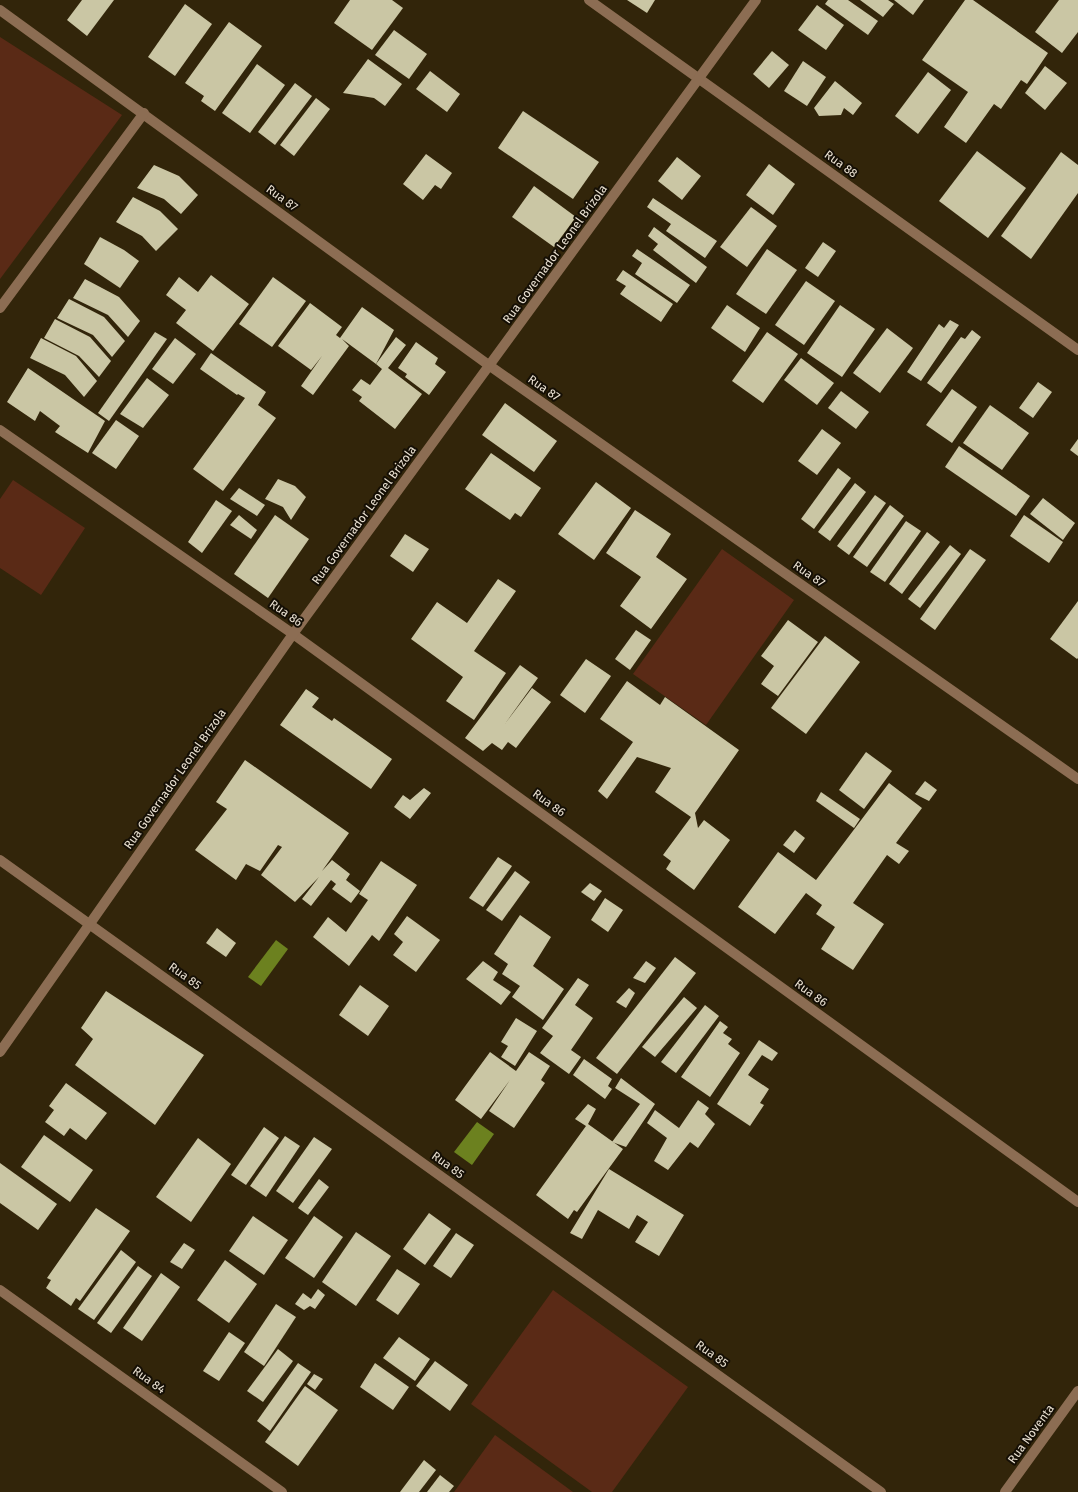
<svg xmlns="http://www.w3.org/2000/svg" width="1078" height="1492" font-family="'Fira Sans',sans-serif">
<style>
.green{fill:#5a2a16}
.water{fill:#6c811f}
.building{fill:#cac6a4}
.lines{fill:none;stroke-linecap:round;stroke-linejoin:round}
.minor{stroke:#8c6d53;stroke-width:10}
.labels{text-anchor:middle;dominant-baseline:central;stroke-width:4;stroke-linejoin:round;paint-order:stroke}
.street-label{font-size:12px;fill:#eae1d2;stroke:#150f05}
</style>
<rect width="100%" height="100%" fill="#32250a"/>
<g class="green">
<polygon points="0,37 122,115 0,279"/>
<polygon points="13,480 85,528 41,595 0,568 0,499"/>
<polygon points="722,549 794,600 706,725 633,674"/>
<polygon points="553,1290 688,1387 612,1492 592,1492 471,1404"/>
<polygon points="495,1435 573,1492 454,1492"/>
</g>
<g class="water">
<polygon points="276,940 288,949 261,986 248,977"/>
<polygon points="477,1122 494,1134 472,1165 454,1152"/>
</g>
<g class="building">
<polygon points="82,0 114,0 87,36 67,20"/>
<polygon points="350,0 392,0 403,8 372,50 334,23"/>
<polygon points="627,0 655,0 647,13"/>
<polygon points="828,0 848,0 878,21 868,35 825,4"/>
<polygon points="860,0 888,0 894,4 883,17"/>
<polygon points="894,0 924,0 913,15"/>
<polygon points="965,0 973,0 1048,53 1027,84 1021,80 1001,109 994,104 966,143 944,127 968,92 922,60"/>
<polygon points="1059,0 1078,0 1078,32 1062,53 1035,32"/>
<polygon points="185,4 212,24 175,76 148,57"/>
<polygon points="817,5 844,25 826,50 798,30"/>
<polygon points="229,22 262,46 215,111 201,101 204,96 185,83"/>
<polygon points="394,30 427,54 409,79 375,55"/>
<polygon points="772,51 789,65 769,88 753,74"/>
<polygon points="368,59 402,84 385,106 374,98 343,93"/>
<polygon points="803,61 826,77 807,106 784,91"/>
<polygon points="257,64 285,85 250,133 222,113"/>
<polygon points="1045,66 1067,83 1045,110 1025,93"/>
<polygon points="430,71 460,94 447,112 416,89"/>
<polygon points="928,72 951,90 918,134 895,116"/>
<polygon points="835,81 862,103 853,115 844,108 841,115 819,116 814,108"/>
<polygon points="295,83 312,96 275,145 258,132"/>
<polygon points="316,98 330,109 294,156 280,145"/>
<polygon points="523,111 599,162 573,199 498,148"/>
<polygon points="977,151 1026,188 988,238 939,201"/>
<polygon points="1061,152 1078,165 1078,193 1031,259 1001,236"/>
<polygon points="426,154 452,173 441,189 435,185 423,200 403,184"/>
<polygon points="677,157 701,176 682,200 658,181"/>
<polygon points="769,164 795,184 773,215 746,195"/>
<polygon points="154,165 179,176 198,195 181,214 164,199 137,188"/>
<polygon points="534,186 576,217 554,247 512,217"/>
<polygon points="133,197 160,211 178,229 156,251 142,236 116,222"/>
<polygon points="653,198 717,241 705,258 666,231 671,224 647,207"/>
<polygon points="751,207 777,226 747,267 720,247"/>
<polygon points="654,227 707,267 696,283 653,250 658,244 648,236"/>
<polygon points="100,237 124,250 139,261 120,288 84,264"/>
<polygon points="823,242 836,251 818,277 805,268"/>
<polygon points="637,249 690,285 677,303 635,274 642,263 632,256"/>
<polygon points="767,249 797,270 766,314 736,294"/>
<polygon points="623,270 673,304 661,322 620,294 626,286 616,280"/>
<polygon points="211,275 249,304 213,351 176,323 186,310 166,295 179,277 198,292"/>
<polygon points="273,277 306,301 272,347 239,324"/>
<polygon points="85,279 119,297 140,321 128,337 108,315 73,298"/>
<polygon points="806,281 835,301 804,345 775,325"/>
<polygon points="69,299 104,317 125,341 112,357 93,335 57,318"/>
<polygon points="310,303 342,327 336,335 340,338 362,307 394,330 376,364 342,339 349,346 313,395 301,386 322,356 311,370 278,346"/>
<polygon points="727,305 760,328 745,352 711,328"/>
<polygon points="840,305 875,329 842,377 807,353"/>
<polygon points="55,319 90,337 111,361 99,377 79,356 44,338"/>
<polygon points="950,320 959,325 921,381 907,372 939,324 944,328"/>
<polygon points="887,328 913,348 880,393 853,373"/>
<polygon points="972,330 981,337 941,393 927,383 961,337 965,339"/>
<polygon points="155,332 167,339 109,421 98,413"/>
<polygon points="767,332 798,354 763,403 732,381"/>
<polygon points="396,337 406,345 388,368 422,394 395,429 359,401 362,397 352,390 361,379 370,385 382,369 376,364"/>
<polygon points="41,338 76,356 97,381 84,397 65,375 30,358"/>
<polygon points="175,338 196,354 173,384 152,369"/>
<polygon points="416,342 438,358 435,364 446,372 429,395 405,377 407,374 398,368"/>
<polygon points="211,353 266,392 258,405 276,418 223,491 193,469 245,398 238,394 237,395 200,369"/>
<polygon points="801,358 834,383 817,405 784,380"/>
<polygon points="28,368 105,421 88,453 55,432 60,426 40,411 35,421 7,402"/>
<polygon points="147,378 169,395 143,428 120,414"/>
<polygon points="1038,382 1052,392 1033,418 1019,408"/>
<polygon points="952,389 977,407 952,443 926,425"/>
<polygon points="841,391 869,412 856,429 828,408"/>
<polygon points="505,403 557,441 534,472 482,435"/>
<polygon points="990,405 1029,433 1002,470 963,443"/>
<polygon points="116,420 139,436 116,469 92,453"/>
<polygon points="822,429 841,443 817,475 798,461"/>
<polygon points="1078,439 1078,456 1070,450"/>
<polygon points="959,446 1030,496 1016,516 945,467"/>
<polygon points="491,453 541,488 521,517 515,513 510,520 465,489"/>
<polygon points="838,468 851,478 814,529 801,519"/>
<polygon points="278,479 295,486 306,497 291,520 283,507 265,499"/>
<polygon points="596,482 631,508 594,560 558,534"/>
<polygon points="855,483 866,492 830,541 818,532"/>
<polygon points="239,488 265,505 257,516 230,499"/>
<polygon points="875,495 886,503 849,555 837,546"/>
<polygon points="1043,498 1075,523 1063,540 1030,514"/>
<polygon points="216,500 232,511 202,553 188,542"/>
<polygon points="890,505 904,516 867,567 853,557"/>
<polygon points="635,510 671,534 656,557 687,579 651,629 620,606 641,577 606,553"/>
<polygon points="239,515 257,530 251,539 230,525"/>
<polygon points="275,515 309,539 268,598 234,574"/>
<polygon points="1024,515 1063,542 1049,563 1010,536"/>
<polygon points="906,521 921,531 885,582 870,572"/>
<polygon points="927,532 940,542 902,594 889,584"/>
<polygon points="405,534 429,549 413,572 390,556"/>
<polygon points="950,545 961,554 920,608 908,599"/>
<polygon points="970,549 986,560 935,630 920,619"/>
<polygon points="498,579 516,591 474,651 506,673 474,720 446,701 463,677 411,639 437,602 467,623"/>
<polygon points="1078,601 1078,658 1077,659 1050,639"/>
<polygon points="788,620 818,642 778,696 761,684 774,666 761,656"/>
<polygon points="636,630 651,640 630,670 615,659"/>
<polygon points="825,636 860,662 806,734 771,708"/>
<polygon points="586,659 611,676 585,713 560,695"/>
<polygon points="520,665 538,678 504,725 532,688 551,702 516,748 508,742 502,750 492,743 483,751 465,738"/>
<polygon points="627,681 660,705 665,697 739,750 695,813 698,828 704,820 730,840 694,890 666,869 671,861 663,855 691,817 655,792 671,768 637,757 607,799 598,791 633,742 600,719"/>
<polygon points="306,689 319,698 312,707 332,721 334,718 392,759 371,789 280,725"/>
<polygon points="866,752 892,771 864,809 839,790"/>
<polygon points="245,760 349,833 322,871 332,860 350,874 346,880 360,891 351,903 332,889 336,884 331,880 311,906 302,899 319,877 295,902 261,875 282,847 278,845 260,871 246,864 236,880 195,850 227,809 216,802"/>
<polygon points="925,781 937,790 929,801 915,794"/>
<polygon points="889,783 922,808 896,843 909,851 899,864 887,855 853,903 884,924 853,970 821,949 835,927 816,914 822,905 806,893 775,934 738,907 778,852 816,880"/>
<polygon points="424,788 431,793 410,819 394,807 403,795 410,800"/>
<polygon points="821,792 860,819 854,828 816,801"/>
<polygon points="795,830 805,838 794,853 783,845"/>
<polygon points="498,857 512,866 483,907 469,898"/>
<polygon points="381,861 417,885 379,941 372,935 349,966 313,937 328,917 346,932 368,900 359,894"/>
<polygon points="515,871 530,882 502,921 486,910"/>
<polygon points="590,883 602,891 594,901 581,892"/>
<polygon points="605,898 623,910 608,932 591,920"/>
<polygon points="520,915 551,937 533,966 564,989 543,1020 512,997 520,986 502,974 508,964 494,954"/>
<polygon points="407,916 440,940 416,972 393,955 403,942 394,934"/>
<polygon points="217,928 236,943 226,957 206,943"/>
<polygon points="675,957 696,973 617,1074 596,1058"/>
<polygon points="483,961 498,972 493,980 511,992 501,1005 466,979"/>
<polygon points="646,961 656,968 645,983 633,978"/>
<polygon points="578,978 589,985 575,1005 593,1018 571,1050 581,1057 569,1074 540,1053 553,1036 542,1028"/>
<polygon points="360,985 389,1006 368,1036 339,1015"/>
<polygon points="629,988 635,993 626,1008 616,1002"/>
<polygon points="106,991 204,1055 155,1125 75,1065 93,1039 81,1028"/>
<polygon points="684,997 697,1008 655,1057 642,1047"/>
<polygon points="705,1005 719,1016 676,1073 661,1062"/>
<polygon points="516,1018 537,1031 515,1066 501,1057 508,1046 501,1042"/>
<polygon points="720,1021 728,1027 723,1033 732,1039 728,1044 740,1053 710,1097 681,1077"/>
<polygon points="759,1040 778,1053 772,1061 762,1055 748,1075 769,1089 760,1103 764,1105 750,1126 717,1104"/>
<polygon points="490,1052 516,1071 529,1052 550,1066 541,1080 545,1083 514,1128 489,1111 510,1080 481,1119 455,1100"/>
<polygon points="584,1059 612,1079 608,1086 612,1089 605,1099 573,1075"/>
<polygon points="621,1078 655,1104 626,1147 612,1142 640,1104 615,1088"/>
<polygon points="66,1083 107,1113 86,1140 70,1128 64,1136 45,1122 54,1110 49,1106"/>
<polygon points="698,1100 709,1108 705,1114 715,1124 698,1148 690,1142 668,1170 654,1161 667,1138 647,1123 655,1110 679,1128"/>
<polygon points="588,1104 596,1109 588,1124 623,1149 577,1212 574,1210 568,1219 536,1195 586,1126 575,1119"/>
<polygon points="264,1127 279,1138 246,1185 231,1175"/>
<polygon points="44,1135 93,1170 70,1202 21,1167"/>
<polygon points="285,1136 300,1146 266,1197 250,1186"/>
<polygon points="314,1137 332,1149 293,1203 276,1191"/>
<polygon points="198,1138 231,1164 191,1222 156,1197"/>
<polygon points="0,1163 57,1204 38,1230 0,1203"/>
<polygon points="609,1169 684,1215 659,1256 635,1242 648,1222 637,1215 629,1229 598,1210 582,1239 570,1233"/>
<polygon points="319,1179 329,1187 308,1215 298,1208"/>
<polygon points="96,1208 130,1231 80,1301 76,1298 71,1306 46,1288 51,1280 47,1278"/>
<polygon points="429,1213 451,1229 425,1265 403,1249"/>
<polygon points="253,1216 288,1240 264,1275 229,1251"/>
<polygon points="314,1216 343,1237 314,1278 285,1258"/>
<polygon points="356,1232 391,1256 356,1306 322,1282"/>
<polygon points="456,1233 474,1245 451,1278 433,1266"/>
<polygon points="184,1243 195,1250 182,1269 170,1262"/>
<polygon points="121,1250 136,1262 94,1320 78,1309"/>
<polygon points="225,1260 257,1284 229,1323 197,1300"/>
<polygon points="138,1266 152,1276 111,1333 97,1323"/>
<polygon points="397,1269 420,1284 398,1315 376,1300"/>
<polygon points="161,1273 180,1287 142,1341 123,1328"/>
<polygon points="318,1289 325,1295 315,1309 310,1306 304,1310 295,1304 303,1293 311,1299"/>
<polygon points="276,1304 296,1317 264,1366 244,1352"/>
<polygon points="229,1332 245,1343 219,1381 203,1371"/>
<polygon points="399,1337 430,1359 415,1381 383,1358"/>
<polygon points="278,1349 293,1361 263,1402 247,1391"/>
<polygon points="435,1361 468,1385 450,1411 416,1386"/>
<polygon points="298,1363 311,1372 270,1431 257,1421"/>
<polygon points="375,1363 409,1387 393,1410 360,1387"/>
<polygon points="314,1374 323,1379 315,1390 307,1384"/>
<polygon points="305,1386 338,1410 298,1466 265,1442"/>
<polygon points="424,1460 436,1470 419,1492 400,1492"/>
<polygon points="440,1475 454,1486 449,1492 427,1492"/>
</g>
<g class="lines">
<g class="minor">
<polyline points="589,0 1078,350"/>
<polyline points="0,10 490,366 1078,779"/>
<polyline points="0,308 144,113"/>
<polyline points="0,430 293,634 1078,1202"/>
<polyline points="0,860 881,1492"/>
<polyline points="0,1052 293,634 756,0"/>
<polyline points="0,1290 282,1492"/>
<polyline points="1005,1492 1078,1391"/>
</g>
</g>
<g class="labels">
<g class="street-label">
<text transform="translate(841 164) rotate(36)">Rua 88</text>
<text transform="translate(282 198) rotate(36)">Rua 87</text>
<text transform="translate(555 254) rotate(-54)">Rua Governador Leonel Brizola</text>
<text transform="translate(544 388) rotate(35)">Rua 87</text>
<text transform="translate(364 515) rotate(-54)">Rua Governador Leonel Brizola</text>
<text transform="translate(809 574) rotate(35)">Rua 87</text>
<text transform="translate(286 613) rotate(35)">Rua 86</text>
<text transform="translate(175 779) rotate(-55)">Rua Governador Leonel Brizola</text>
<text transform="translate(549 803) rotate(36)">Rua 86</text>
<text transform="translate(185 976) rotate(36)">Rua 85</text>
<text transform="translate(811 993) rotate(36)">Rua 86</text>
<text transform="translate(448 1165) rotate(36)">Rua 85</text>
<text transform="translate(712 1354) rotate(36)">Rua 85</text>
<text transform="translate(149 1380) rotate(36)">Rua 84</text>
<text transform="translate(1031 1434) rotate(-54)">Rua Noventa</text>
</g>
</g>
</svg>
